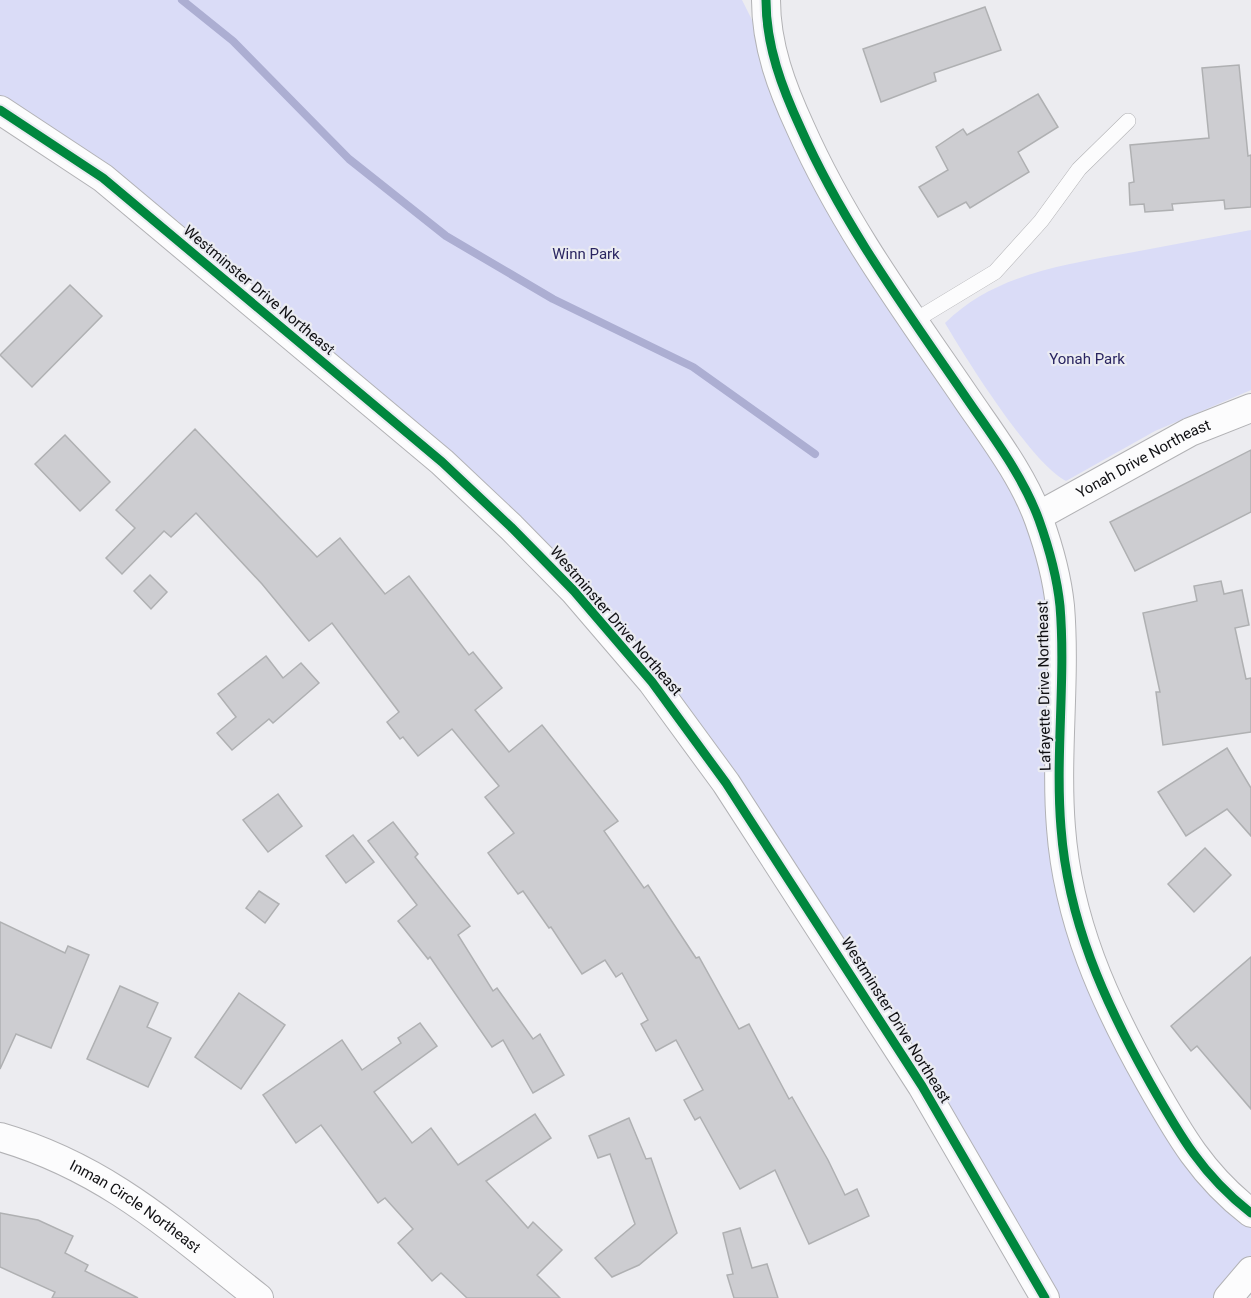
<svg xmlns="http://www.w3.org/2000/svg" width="1251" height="1298" font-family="Roboto,sans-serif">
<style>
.green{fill:#dadcf7}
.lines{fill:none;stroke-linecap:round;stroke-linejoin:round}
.stream{stroke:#acaed2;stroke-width:8}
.building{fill:#cdcdd1;stroke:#afb0b2;stroke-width:1.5}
.service-casing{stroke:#b2b2b5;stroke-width:16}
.minor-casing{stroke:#b2b2b5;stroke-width:30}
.service{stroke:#fcfcfd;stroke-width:15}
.minor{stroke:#fcfcfd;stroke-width:28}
.cycleway-casing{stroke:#eaebf2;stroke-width:13}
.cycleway{stroke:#00873e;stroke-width:9}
.labels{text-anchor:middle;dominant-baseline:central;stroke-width:4.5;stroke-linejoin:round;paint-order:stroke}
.park-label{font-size:15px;fill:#2a2561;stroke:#eaebf2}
.street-label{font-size:15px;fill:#0f0f12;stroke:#eaebf2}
</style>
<rect width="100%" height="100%" fill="#ececf0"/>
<g class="green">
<polygon points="0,0 742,0 844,203 1040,524 1085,935 1173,1100 1251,1213 1251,1285 1239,1298 1050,1298 684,713 461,484 177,220 0,110"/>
<path d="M 1251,230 L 1251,390 L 1155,431 L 1066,481 C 1032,464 966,359 945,323 C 995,273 1068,264 1134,252 C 1173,245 1212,237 1251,230 Z"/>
</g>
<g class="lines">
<polyline class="stream" points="182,0 233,41 349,159 446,236 553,299 693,367 815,454"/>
</g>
<g class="building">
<polygon points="985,7 1001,50 934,73 936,81 881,102 863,49"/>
<polygon points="1239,65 1248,156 1251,155 1251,207 1225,209 1224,200 1172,204 1173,210 1145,212 1144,204 1130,205 1129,183 1134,182 1130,145 1209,138 1202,68"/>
<polygon points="1038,94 1058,127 1018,152 1029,172 970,208 966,202 938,217 919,187 948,170 936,147 963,129 967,135"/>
<polygon points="70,285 102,316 32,387 0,355"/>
<polygon points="195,429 317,557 340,538 385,594 409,576 469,655 473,652 502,688 475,710 509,752 542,725 618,821 604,831 644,888 648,885 696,958 699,957 739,1029 749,1024 789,1099 792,1097 828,1160 845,1195 857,1189 869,1216 809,1244 775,1170 740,1189 700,1117 695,1120 684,1100 703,1090 676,1040 656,1051 641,1024 648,1020 622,973 616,977 605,960 582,974 551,927 549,928 523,891 518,894 488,853 514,833 485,797 499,786 452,729 418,756 403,737 400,739 387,722 399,712 332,623 309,641 262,584 196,513 171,537 164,531 122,574 106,558 135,528 116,510"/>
<polygon points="65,435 110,482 80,511 35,464"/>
<polygon points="1251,450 1251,512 1135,571 1110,522"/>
<polygon points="150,575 167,592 151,609 134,591"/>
<polygon points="1221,581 1224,594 1242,590 1249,625 1235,628 1246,679 1251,678 1251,732 1163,745 1156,692 1160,692 1143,613 1197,601 1194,586"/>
<polygon points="266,656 283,678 301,663 319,683 273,723 269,719 232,750 217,733 236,717 218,694"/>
<polygon points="1227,748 1251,788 1251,836 1227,809 1186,836 1158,792"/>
<polygon points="278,794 302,826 268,852 243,820"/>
<polygon points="393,822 418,854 415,857 470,926 458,935 493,991 497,988 533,1039 540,1034 564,1075 533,1093 503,1040 492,1047 430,957 428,959 398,921 417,905 368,841"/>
<polygon points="353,835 374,862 346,883 326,856"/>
<polygon points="1205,848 1231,875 1194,912 1168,884"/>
<polygon points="259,891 279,904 265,923 246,908"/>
<polygon points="0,922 65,953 68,946 89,955 51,1048 16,1034 0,1069"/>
<polygon points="1251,957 1251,1109 1197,1046 1191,1051 1171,1026"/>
<polygon points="120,986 158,1003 147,1027 171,1038 148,1087 87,1059"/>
<polygon points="239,993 285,1025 241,1089 195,1057"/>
<polygon points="420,1023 437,1046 374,1092 412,1143 431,1128 458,1165 535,1114 551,1138 486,1181 528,1228 533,1222 562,1250 537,1275 560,1298 467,1298 441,1273 432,1281 398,1243 413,1229 385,1198 378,1203 321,1125 296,1143 263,1095 342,1040 362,1070 401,1043 398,1038"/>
<polygon points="629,1118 646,1159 651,1158 677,1233 639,1265 612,1277 595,1258 635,1224 610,1154 598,1158 589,1136"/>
<polygon points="0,1213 38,1220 73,1236 65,1253 88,1265 85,1271 138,1298 52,1298 55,1292 0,1267"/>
<polygon points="740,1228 752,1268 767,1264 778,1298 734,1298 727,1275 733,1274 723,1233"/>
</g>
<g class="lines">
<defs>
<polyline id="service" points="914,321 995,272 1041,221 1079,169 1128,121"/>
<g id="minor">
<path d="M 766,0 C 766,46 782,88 801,129 C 844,226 907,311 967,399 C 993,437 1023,476 1039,520 C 1049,548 1057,577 1060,606 C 1066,679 1055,755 1061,828 C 1068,921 1104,1001 1149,1081 C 1179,1134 1202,1175 1251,1213"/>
<polyline points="0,110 103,178 442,462 511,527 574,591 652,682 726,783 922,1086 1045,1298"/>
<path id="s1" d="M 1038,516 L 1190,432 L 1251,408"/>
<path id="s2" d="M 0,1137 C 107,1168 174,1231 259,1298"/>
<polyline points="1228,1298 1251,1271"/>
</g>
</defs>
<use href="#service" class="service-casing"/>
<use href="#minor" class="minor-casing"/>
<use href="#service" class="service"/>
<use href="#minor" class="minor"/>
<defs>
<g id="cycleway">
<path d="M 766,0 C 766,46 782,88 801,129 C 844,226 907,311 967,399 C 993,437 1023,476 1039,520 C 1049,548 1057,577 1060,606 C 1066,679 1055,755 1061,828 C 1068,921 1104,1001 1149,1081 C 1179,1134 1202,1175 1251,1213"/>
<polyline points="0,110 103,178 442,462 511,527 574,591 652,682 726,783 922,1086 1045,1298"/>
</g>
</defs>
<use href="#cycleway" class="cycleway-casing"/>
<use href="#cycleway" class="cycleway"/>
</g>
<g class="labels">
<g class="park-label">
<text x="586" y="254">Winn Park</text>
<text x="1087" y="359">Yonah Park</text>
</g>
<g class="street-label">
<text transform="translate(259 290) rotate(40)">Westminster Drive Northeast</text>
<text stroke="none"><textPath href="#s1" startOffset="120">Yonah Drive Northeast</textPath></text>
<text transform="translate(616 621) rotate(49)">Westminster Drive Northeast</text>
<text transform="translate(1044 686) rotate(-91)">Lafayette Drive Northeast</text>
<text transform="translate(896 1020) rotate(58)">Westminster Drive Northeast</text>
<text stroke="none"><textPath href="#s2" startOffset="153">Inman Circle Northeast</textPath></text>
</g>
</g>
</svg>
